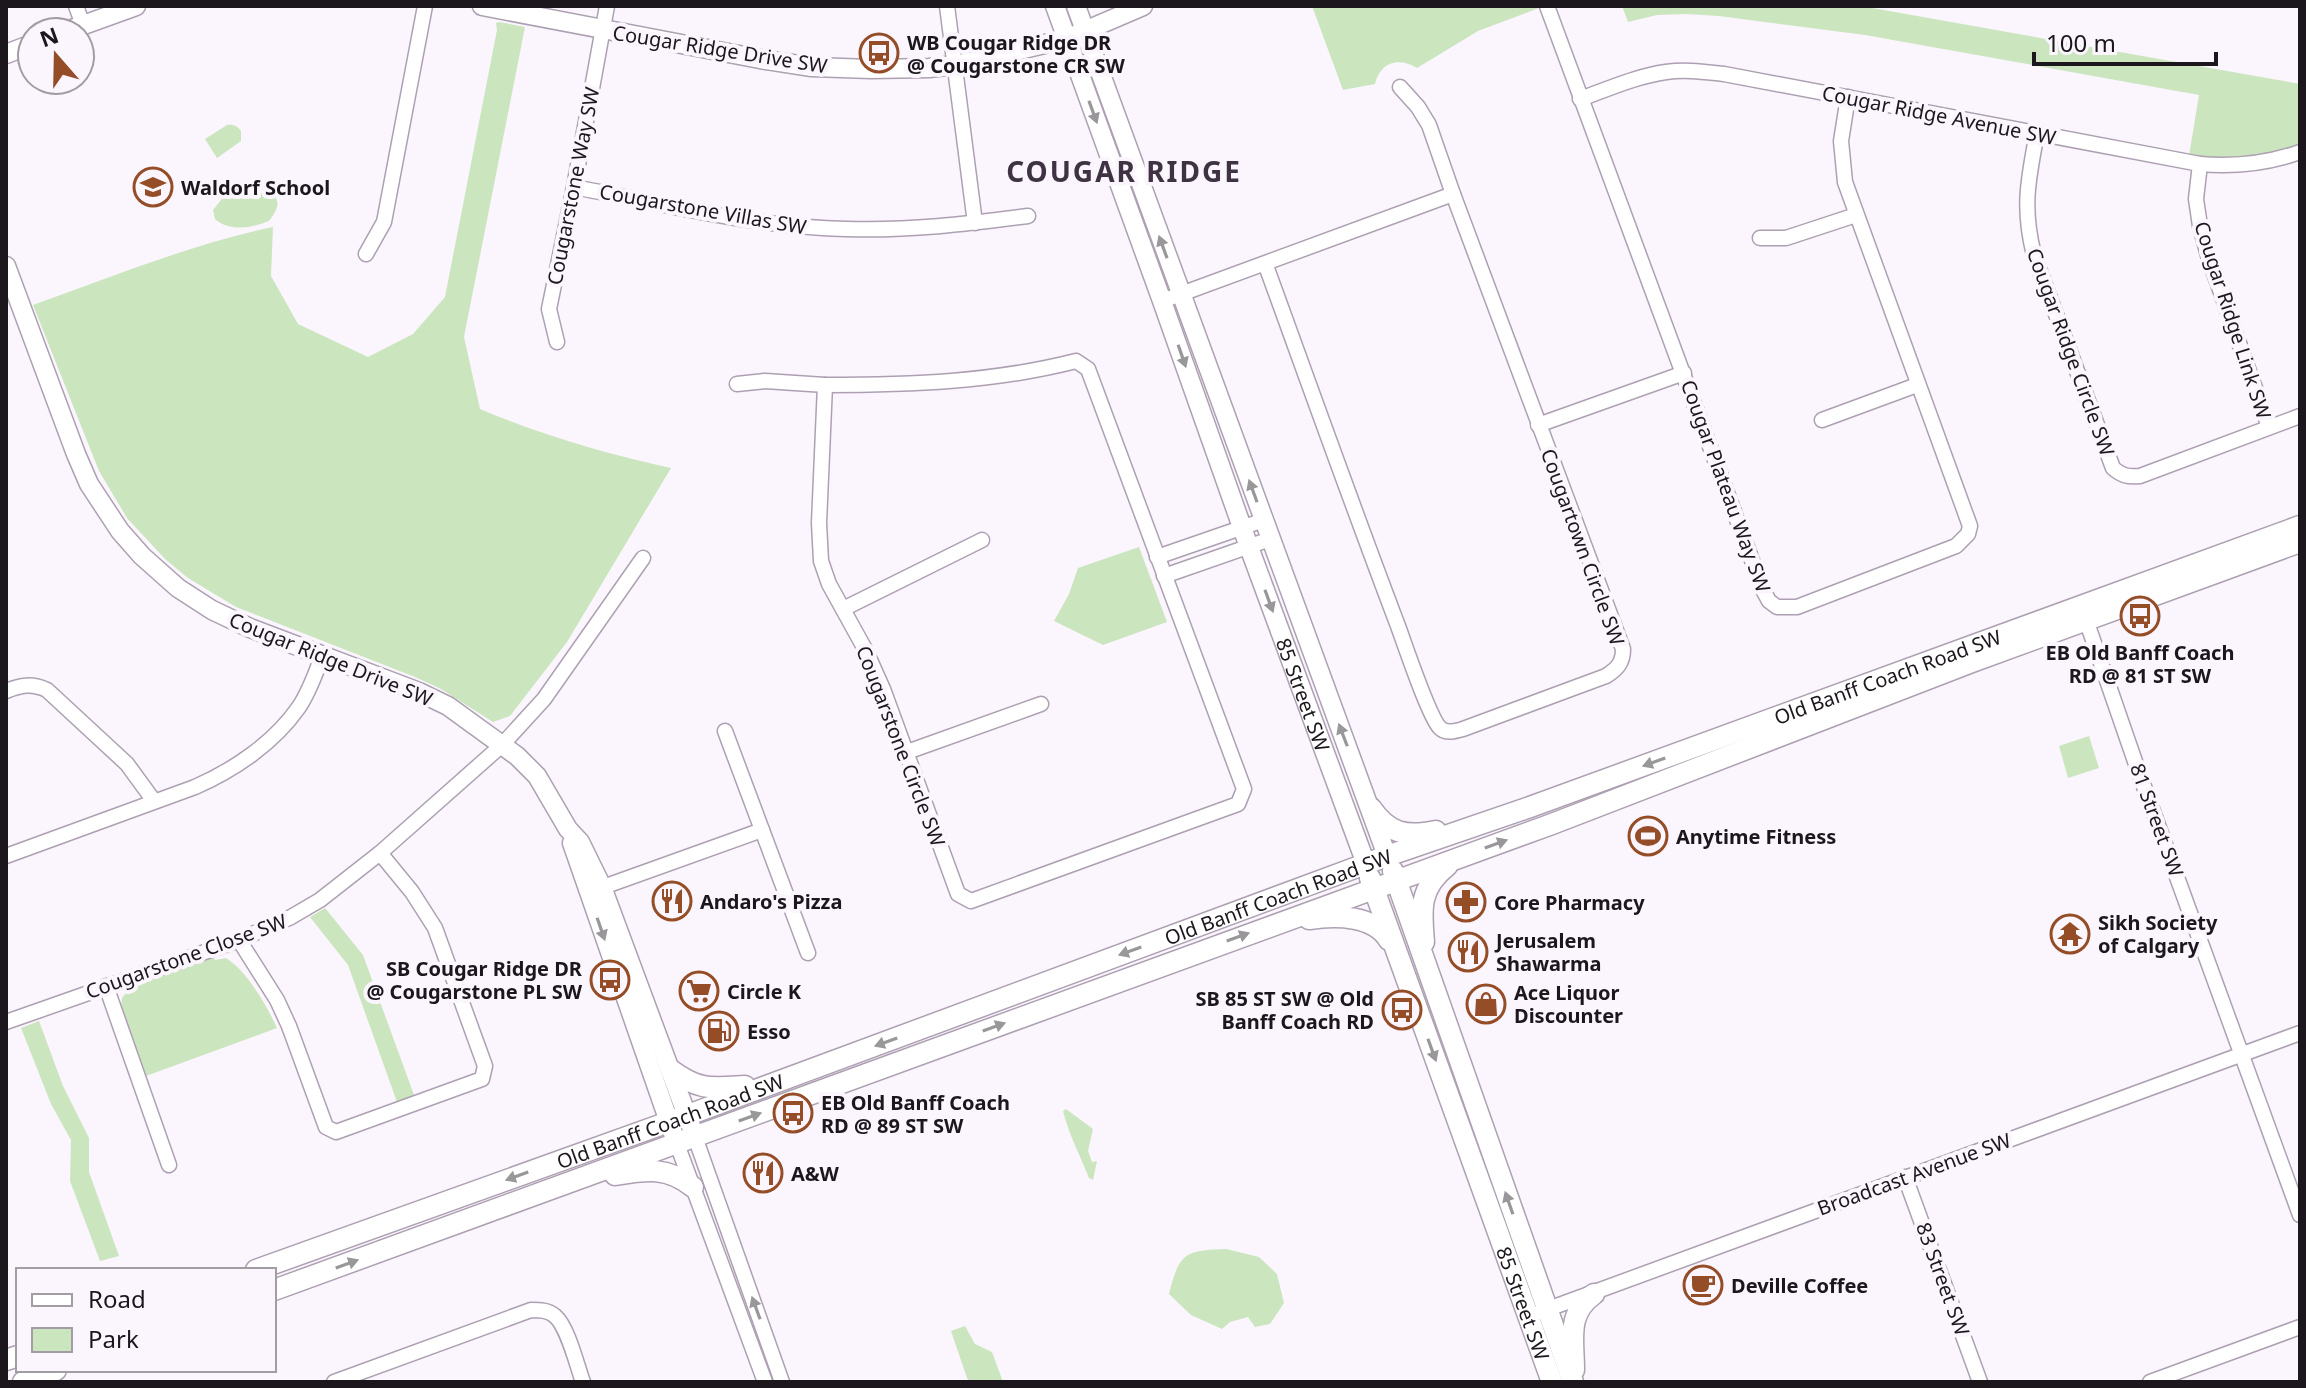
<svg xmlns="http://www.w3.org/2000/svg" width="2306" height="1388" font-family="'Noto Sans',sans-serif">
<style>
.green{fill:#cbe6bf}
.lines{fill:none;stroke-linecap:round;stroke-linejoin:round}
.minor-casing{stroke:#ada0b2;stroke-width:17}
.tertiary-casing{stroke:#ada0b2;stroke-width:21}
.secondary-casing{stroke:#ada0b2;stroke-width:23}
.minor{stroke:#fff;stroke-width:14}
.tertiary{stroke:#fff;stroke-width:18}
.secondary{stroke:#fff;stroke-width:20}
.oneway{fill:#999799}
.labels{text-anchor:middle;dominant-baseline:central;stroke-width:8;stroke-linejoin:round;paint-order:stroke}
.poi-label{font-size:20px;font-weight:bold;fill:#1c171d;stroke:#fbf5fd;text-anchor:start}
.street-label{font-size:20px;fill:#1c171d;stroke:#fbf5fd}
.district-label{font-size:28px;font-weight:bold;letter-spacing:2px;fill:#3f3343;stroke:#fbf5fd}
</style>
<rect width="100%" height="100%" fill="#fbf5fd"/>
<g class="green">
<path d="M 1312,6 L 1539,6 L 1539,8 L 1478,31 L 1417,68 C 1399,57 1380,62 1375,84 L 1343,90 Z"/>
<polygon points="1622,6 1861,6 2300,84 2300,158 2188,162 2199,95 1865,35 1719,16 1686,14 1657,15 1628,22"/>
<path d="M 499,22 L 525,27 L 464,337 L 480,409 C 541,435 606,454 671,468 L 567,642 L 510,716 L 493,722 L 441,689 L 415,677 L 236,607 L 188,578 L 165,559 L 127,518 L 99,471 L 33,305 C 111,277 192,244 273,227 L 271,276 L 298,324 L 368,357 L 413,334 L 445,297 L 497,30 L 496,23 Z"/>
<path d="M 227,125 C 234,124 237,126 241,131 L 241,141 L 217,158 L 205,139 Z"/>
<path d="M 239,187 L 252,197 L 267,191 C 283,197 278,210 269,221 C 251,228 230,232 215,219 L 213,210 L 221,200 L 223,194 Z"/>
<polygon points="1139,547 1167,622 1103,645 1054,621 1069,594 1078,568"/>
<polygon points="2089,736 2099,768 2068,778 2059,746"/>
<polygon points="325,908 363,955 414,1095 397,1102 348,965 310,917"/>
<path d="M 213,956 L 215,960 L 226,958 C 247,971 267,1006 277,1028 L 146,1076 L 121,1007 L 122,998 L 129,989 Z"/>
<polygon points="39,1021 63,1086 89,1138 89,1172 119,1256 100,1261 70,1181 71,1140 51,1104 21,1028"/>
<path d="M 1066,1109 L 1093,1129 L 1088,1151 L 1092,1162 L 1097,1161 L 1093,1180 L 1089,1178 C 1080,1155 1069,1135 1063,1111 Z"/>
<path d="M 1226,1249 L 1259,1257 L 1277,1274 L 1284,1303 L 1270,1324 L 1255,1327 L 1248,1317 L 1230,1322 L 1222,1329 L 1191,1315 L 1169,1294 C 1179,1254 1184,1250 1226,1249 Z"/>
<polygon points="965,1326 975,1344 992,1352 1003,1382 970,1382 967,1378 951,1331"/>
</g>
<g class="lines">
<defs>
<g id="minor">
<polyline points="76,6 83,25"/>
<polyline points="947,6 975,223"/>
<polyline points="1547,6 1763,590 1769,601 1777,607 1797,607 1956,546 1968,534 1970,526 1845,182 1841,141 1848,97"/>
<polyline points="1400,87 1418,107 1429,125 1453,194"/>
<path d="M 1580,99 C 1608,89 1637,76 1666,72 C 1686,69 1705,72 1724,74 L 2200,164 C 2235,167 2266,164 2300,152"/>
<path d="M 2037,133 C 2028,180 2022,208 2034,255 L 2113,468 C 2122,476 2128,477 2140,476 L 2300,416"/>
<polyline points="2200,164 2196,199 2200,226 2209,259 2269,427"/>
<path d="M 574,187 C 664,204 754,227 846,229 C 908,231 967,224 1028,216"/>
<polyline points="1760,238 1786,238 1856,215"/>
<polyline points="366,254 384,222 425,6"/>
<path d="M 1162,301 L 1453,194 L 1623,649 C 1623,663 1617,669 1606,676 L 1463,729 C 1456,731 1446,734 1440,728 C 1429,717 1405,645 1398,626 C 1352,505 1309,384 1265,263"/>
<polyline points="557,342 549,309 574,187 607,6"/>
<path d="M 1076,361 L 1088,369 L 1244,789 L 1238,804 L 971,901 L 958,894 L 883,689 L 866,651 L 829,584 L 821,561 L 819,523 L 825,385 C 910,385 994,382 1076,361 Z"/>
<polyline points="737,384 765,381 825,385"/>
<polyline points="1822,420 1917,385"/>
<polyline points="1538,425 1684,373"/>
<polyline points="1157,557 1264,520"/>
<polyline points="1164,576 1270,539"/>
<polyline points="843,609 982,540"/>
<polyline points="2084,614 2138,770 2300,1215"/>
<path d="M 6,691 C 21,685 32,683 47,690 L 127,764 L 154,801"/>
<polyline points="725,731 808,953"/>
<polyline points="907,752 1041,704"/>
<path d="M 6,856 L 195,787 C 234,770 274,743 299,707 C 309,692 316,673 322,656"/>
<polyline points="592,891 762,830"/>
<polyline points="239,940 277,1000 289,1026 326,1127 336,1132 482,1079 485,1066 435,928 412,892 380,853"/>
<polyline points="106,986 169,1165"/>
<polyline points="6,1022 239,940 291,917 320,900 380,853 502,745 544,699 643,558"/>
<polyline points="695,1137 782,1382"/>
<polyline points="677,1144 765,1382"/>
<polyline points="1905,1177 1980,1382"/>
<polyline points="1540,1312 2300,1033"/>
<path d="M 334,1382 L 531,1310 C 540,1310 548,1310 555,1316 C 568,1327 577,1366 583,1382"/>
<polyline points="2150,1382 2300,1327"/>
</g>
<g id="tertiary">
<polyline points="482,6 760,59 812,67 871,69 929,68 956,65 1066,39 1143,6"/>
<path id="s1" d="M 1055,6 L 1162,301 L 1249,547 L 1366,864"/>
<polyline points="1076,6 1387,856"/>
<polyline points="64,32 136,6"/>
<polyline points="6,54 32,44"/>
<polyline points="6,266 76,454 89,484 120,531 142,556 178,588 212,610 250,628 419,692 448,706 517,756 537,776 568,829 580,842 602,887 695,1137"/>
<polyline points="572,843 674,1136"/>
</g>
<g id="secondary">
<path d="M 1371,808 C 1389,834 1406,837 1436,831"/>
<polyline points="1393,871 1573,1382"/>
<path id="s2" d="M 1370,878 L 1552,1382"/>
<path d="M 1309,919 C 1336,915 1374,915 1389,940"/>
<path d="M 1424,942 C 1421,909 1419,888 1447,866"/>
<path d="M 671,1070 C 700,1091 711,1088 745,1086"/>
<path d="M 615,1175 C 646,1170 667,1166 693,1187"/>
<path id="s3" d="M 256,1270 L 688,1115 L 1387,856 L 1530,807 L 2300,526"/>
<polyline points="274,1290 1552,824 1972,662 2300,542"/>
<polyline points="6,1360 18,1356"/>
<path d="M 1574,1370 C 1574,1339 1566,1314 1594,1294"/>
<polyline points="23,1382 56,1370"/>
</g>
</defs>
<use href="#minor" class="minor-casing"/>
<use href="#tertiary" class="tertiary-casing"/>
<use href="#secondary" class="secondary-casing"/>
<use href="#minor" class="minor"/>
<use href="#tertiary" class="tertiary"/>
<use href="#secondary" class="secondary"/>
</g>
<defs><path id="oneway-solid" d="M-6-.8H1V-3.2L6.5 0L1 3.2V.8H-6Z" transform="scale(2)"/></defs>
<g class="oneway">
<use href="#oneway-solid" transform="translate(1093 112) rotate(70)"/>
<use href="#oneway-solid" transform="translate(1163 247) rotate(-110)"/>
<use href="#oneway-solid" transform="translate(1182 356) rotate(71)"/>
<use href="#oneway-solid" transform="translate(1253 491) rotate(-110)"/>
<use href="#oneway-solid" transform="translate(1269 601) rotate(70)"/>
<use href="#oneway-solid" transform="translate(1343 735) rotate(-111)"/>
<use href="#oneway-solid" transform="translate(1654 762) rotate(160)"/>
<use href="#oneway-solid" transform="translate(1496 844) rotate(-20)"/>
<use href="#oneway-solid" transform="translate(601 929) rotate(71)"/>
<use href="#oneway-solid" transform="translate(1238 937) rotate(-20)"/>
<use href="#oneway-solid" transform="translate(1130 951) rotate(160)"/>
<use href="#oneway-solid" transform="translate(994 1027) rotate(-20)"/>
<use href="#oneway-solid" transform="translate(886 1042) rotate(160)"/>
<use href="#oneway-solid" transform="translate(1432 1050) rotate(70)"/>
<use href="#oneway-solid" transform="translate(750 1117) rotate(-20)"/>
<use href="#oneway-solid" transform="translate(517 1176) rotate(160)"/>
<use href="#oneway-solid" transform="translate(1509 1203) rotate(-109)"/>
<use href="#oneway-solid" transform="translate(347 1264) rotate(-20)"/>
<use href="#oneway-solid" transform="translate(756 1308) rotate(-110)"/>
</g>
<defs>
<symbol id="bus-ring" viewBox="-11 -11 22 22"><circle r="9.5" fill="#fbf5fd" stroke="#944d26" stroke-width="1.5"/><path d="M-5-6H5V4H4V6H2V4H-2V6H-4V4H-5ZM-3.5-4V0h7V-4ZM-3.5 1.2v1.5H-2V1.2ZM2 1.2v1.5H3.5V1.2Z" fill="#944d26"/></symbol>
<symbol id="school-ring" viewBox="-11 -11 22 22"><circle r="9.5" fill="#fbf5fd" stroke="#944d26" stroke-width="1.5"/><path d="M0-5L7-2L0 1L-7-2ZM-4 1L0 2.5L4 1V4Q0 6-4 4Z" fill="#944d26"/></symbol>
<symbol id="stadium-ring" viewBox="-11 -11 22 22"><circle r="9.5" fill="#fbf5fd" stroke="#944d26" stroke-width="1.5"/><path d="M0-5a6.5 5 0 1 0 0 10a6.5 5 0 1 0 0-10ZM-3.5-1.8h7v3.6h-7Z" fill="#944d26"/></symbol>
<symbol id="restaurant-ring" viewBox="-11 -11 22 22"><circle r="9.5" fill="#fbf5fd" stroke="#944d26" stroke-width="1.5"/><path d="M-5-6h1v4h1v-4h1v4h1v-4h1v5L-1.5 .5V6h-2V.5L-5-1ZM5-6V6H3V1.5H1.5Q1.5-4 5-6Z" fill="#944d26"/></symbol>
<symbol id="pharmacy-ring" viewBox="-11 -11 22 22"><circle r="9.5" fill="#fbf5fd" stroke="#944d26" stroke-width="1.5"/><path d="M-2-6h4v4h4v4h-4v4h-4v-4h-4v-4h4Z" fill="#944d26"/></symbol>
<symbol id="temple-ring" viewBox="-11 -11 22 22"><circle r="9.5" fill="#fbf5fd" stroke="#944d26" stroke-width="1.5"/><path d="M0-6L5-2H3V0L6.5 2.5H4V6H1.5V3h-3V6H-4V2.5H-6.5L-3 0V-2H-5Z" fill="#944d26"/></symbol>
<symbol id="supermarket-ring" viewBox="-11 -11 22 22"><circle r="9.5" fill="#fbf5fd" stroke="#944d26" stroke-width="1.5"/><path d="M-6-5.5h2.5l.6 2H6L4.5 2H-2.5L-4.4-4H-6ZM-1.5 3.2a1.3 1.3 0 1 0 .1 0ZM3 3.2a1.3 1.3 0 1 0 .1 0Z" fill="#944d26"/></symbol>
<symbol id="shop-ring" viewBox="-11 -11 22 22"><circle r="9.5" fill="#fbf5fd" stroke="#944d26" stroke-width="1.5"/><path d="M-5-2.5h2.3a2.7 3.5 0 0 1 5.4 0H5L5.5 6h-11ZM-1.5-2.5h3a1.5 2.3 0 0 0-3 0Z" fill="#944d26"/></symbol>
<symbol id="fuel-ring" viewBox="-11 -11 22 22"><circle r="9.5" fill="#fbf5fd" stroke="#944d26" stroke-width="1.5"/><path d="M-5.5-6h7V0h2V4h1.3V-2.5L3-4.5l.8-.8L6-3V5H2.5V1h-1V6h-7ZM-4.2-4.7v3.2H.2V-4.7Z" fill="#944d26"/></symbol>
<symbol id="cafe-ring" viewBox="-11 -11 22 22"><circle r="9.5" fill="#fbf5fd" stroke="#944d26" stroke-width="1.5"/><path d="M-5.5-4.5H6V0H3Q3 3.5 0 3.5H-2.5Q-5.5 3.5-5.5 0ZM3-3.2v2h1.7v-2ZM-6 4.5H4V6H-6Z" fill="#944d26"/></symbol>
</defs>
<g fill-rule="evenodd">
<use href="#bus-ring" x="857" y="31" width="44" height="44"/>
<use href="#school-ring" x="131" y="165" width="44" height="44"/>
<use href="#bus-ring" x="2118" y="594" width="44" height="44"/>
<use href="#stadium-ring" x="1626" y="814" width="44" height="44"/>
<use href="#restaurant-ring" x="650" y="879" width="44" height="44"/>
<use href="#pharmacy-ring" x="1444" y="880" width="44" height="44"/>
<use href="#temple-ring" x="2048" y="912" width="44" height="44"/>
<use href="#restaurant-ring" x="1446" y="930" width="44" height="44"/>
<use href="#bus-ring" x="588" y="958" width="44" height="44"/>
<use href="#supermarket-ring" x="677" y="969" width="44" height="44"/>
<use href="#shop-ring" x="1464" y="982" width="44" height="44"/>
<use href="#bus-ring" x="1380" y="988" width="44" height="44"/>
<use href="#fuel-ring" x="697" y="1009" width="44" height="44"/>
<use href="#bus-ring" x="771" y="1091" width="44" height="44"/>
<use href="#restaurant-ring" x="741" y="1151" width="44" height="44"/>
<use href="#cafe-ring" x="1681" y="1263" width="44" height="44"/>
</g>
<g class="labels">
<g class="poi-label">
<text x="907" y="42">WB Cougar Ridge DR<tspan x="907" dy="23">@ Cougarstone CR SW</tspan></text>
<text x="181" y="187">Waldorf School</text>
<text x="2140" y="652" text-anchor="middle">EB Old Banff Coach<tspan x="2140" dy="23">RD @ 81 ST SW</tspan></text>
<text x="1676" y="836">Anytime Fitness</text>
<text x="700" y="901">Andaro's Pizza</text>
<text x="1494" y="902">Core Pharmacy</text>
<text x="2098" y="922">Sikh Society<tspan x="2098" dy="23">of Calgary</tspan></text>
<text x="1496" y="940">Jerusalem<tspan x="1496" dy="23">Shawarma</tspan></text>
<text x="582" y="968" text-anchor="end">SB Cougar Ridge DR<tspan x="582" dy="23">@ Cougarstone PL SW</tspan></text>
<text x="727" y="991">Circle K</text>
<text x="1514" y="992">Ace Liquor<tspan x="1514" dy="23">Discounter</tspan></text>
<text x="1374" y="998" text-anchor="end">SB 85 ST SW @ Old<tspan x="1374" dy="23">Banff Coach RD</tspan></text>
<text x="747" y="1031">Esso</text>
<text x="821" y="1102">EB Old Banff Coach<tspan x="821" dy="23">RD @ 89 ST SW</tspan></text>
<text x="791" y="1173">A&amp;W</text>
<text x="1731" y="1285">Deville Coffee</text>
</g>
<g class="street-label">
<text transform="translate(720 49) rotate(9)">Cougar Ridge Drive SW</text>
<text transform="translate(1939 115) rotate(11)">Cougar Ridge Avenue SW</text>
<text transform="translate(573 186) rotate(-79)">Cougarstone Way SW</text>
<text transform="translate(703 209) rotate(10)">Cougarstone Villas SW</text>
<text transform="translate(2233 320) rotate(72)">Cougar Ridge Link SW</text>
<text transform="translate(2071 352) rotate(70)">Cougar Ridge Circle SW</text>
<text transform="translate(1726 486) rotate(70)">Cougar Plateau Way SW</text>
<text transform="translate(1583 547) rotate(70)">Cougartown Circle SW</text>
<text transform="translate(331 659) rotate(22)">Cougar Ridge Drive SW</text>
<text stroke="none"><textPath href="#s3" startOffset="1736">Old Banff Coach Road SW</textPath></text>
<text stroke="none"><textPath href="#s1" startOffset="732">85 Street SW</textPath></text>
<text transform="translate(901 746) rotate(69)">Cougarstone Circle SW</text>
<text transform="translate(2157 820) rotate(70)">81 Street SW</text>
<text stroke="none"><textPath href="#s3" startOffset="1088">Old Banff Coach Road SW</textPath></text>
<text transform="translate(186 956) rotate(-20)">Cougarstone Close SW</text>
<text stroke="none"><textPath href="#s3" startOffset="440">Old Banff Coach Road SW</textPath></text>
<text transform="translate(1914 1174) rotate(-20)">Broadcast Avenue SW</text>
<text transform="translate(1943 1279) rotate(70)">83 Street SW</text>
<text stroke="none"><textPath href="#s2" startOffset="452">85 Street SW</textPath></text>
</g>
<g class="district-label">
<text x="1124" y="171">COUGAR RIDGE</text>
</g>
</g>
<rect width="2306" height="1388" fill="none" stroke="#1c171d" stroke-width="16"/>
<rect x="16" y="1268" width="260" height="104" fill="#fbf5fd" stroke="#a29ca3" stroke-width="2"/>
<rect x="32" y="1294" width="40" height="12" fill="#ffffff" stroke="#a29ca3" stroke-width="2"/>
<text x="88" y="1308" font-size="24" fill="#1c171d">Road</text>
<rect x="32" y="1328" width="40" height="24" fill="#cbe6bf" stroke="#a29ca3" stroke-width="2"/>
<text x="88" y="1348" font-size="24" fill="#1c171d">Park</text>
<g transform="translate(56 56) rotate(340)"><circle r="38" fill="#fbf5fd" stroke="#a29ca3" stroke-width="2"/>
<path d="M0-6L14 30L0 20L-14 30Z" fill="#944d26"/>
<text y="-12" font-size="22" font-weight="bold" text-anchor="middle" fill="#1c171d">N</text>
</g>
<path d="M2034 52v12h182v-12" fill="none" stroke="#1c171d" stroke-width="4"/>
<text x="2046" y="52" font-size="24" fill="#1c171d" stroke="#fbf5fd" stroke-width="6" paint-order="stroke">100 m</text>
</svg>
